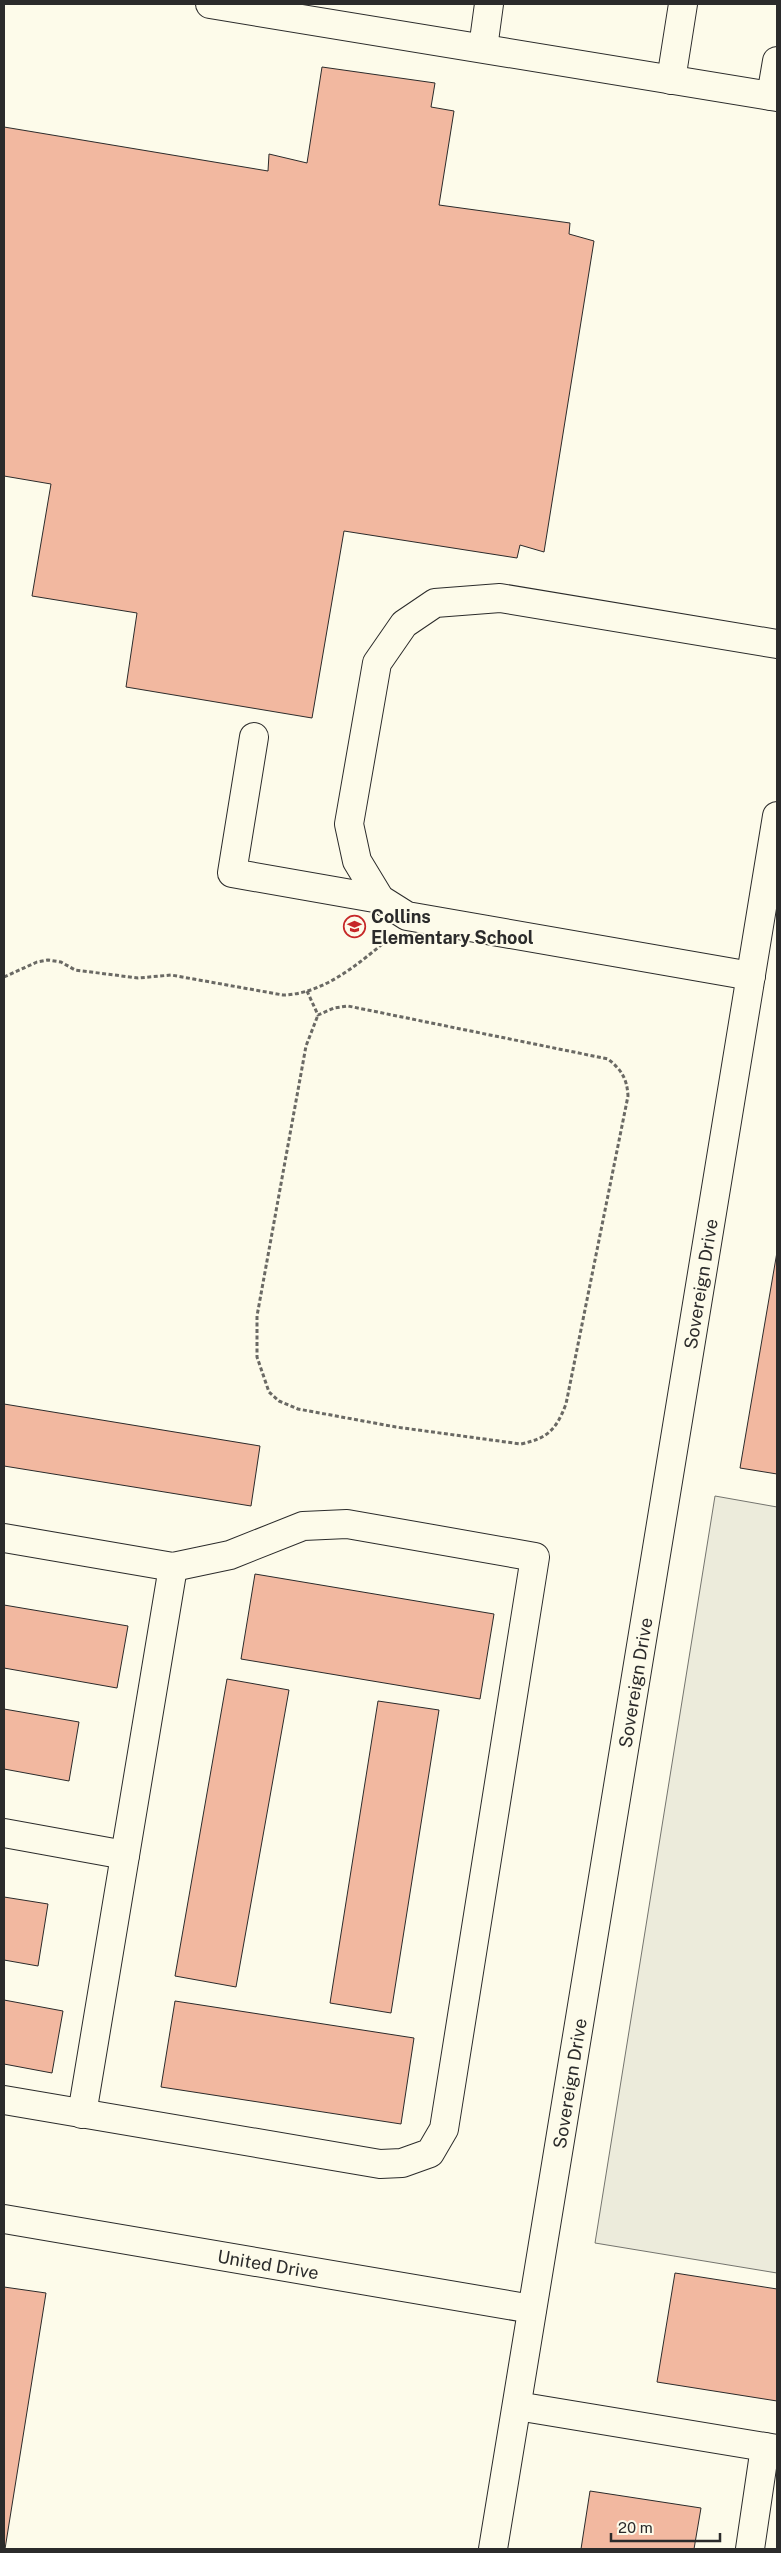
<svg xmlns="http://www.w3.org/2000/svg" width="781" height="2553" font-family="'Public Sans',sans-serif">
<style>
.green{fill:#ecebdb;stroke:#74746e}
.building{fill:#f2b8a0;stroke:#2b2b2b}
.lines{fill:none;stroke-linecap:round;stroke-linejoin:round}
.minor-casing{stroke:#2b2b2b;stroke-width:30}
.path{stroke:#6a6964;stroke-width:3;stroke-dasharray:4 2.5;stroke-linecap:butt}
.minor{stroke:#fdfbea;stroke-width:28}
.labels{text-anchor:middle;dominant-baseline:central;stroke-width:4;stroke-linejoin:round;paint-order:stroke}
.poi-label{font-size:18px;font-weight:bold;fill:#2b2b2b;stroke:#fdfbea;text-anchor:start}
.street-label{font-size:18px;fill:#2b2b2b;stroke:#fdfbea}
</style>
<rect width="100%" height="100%" fill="#fdfbea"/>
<polygon class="green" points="715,1496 777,1507 777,2273 595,2243"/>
<g class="building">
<polygon points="322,67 435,83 431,107 454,111 439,205 570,223 569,234 594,241 544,552 520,545 517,558 344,531 312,718 126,687 137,613 32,596 51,484 4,476 4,127 268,171 269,154 307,163"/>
<polygon points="777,1252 777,1474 740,1468"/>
<polygon points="4,1404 260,1446 251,1506 4,1466"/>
<polygon points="255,1574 494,1614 480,1699 241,1659"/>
<polygon points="4,1605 128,1626 117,1688 4,1668"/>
<polygon points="227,1679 289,1690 236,1987 175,1976"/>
<polygon points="378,1701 439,1710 391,2013 330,2003"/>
<polygon points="4,1709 79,1722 69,1781 4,1769"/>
<polygon points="4,1897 48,1904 38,1966 4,1960"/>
<polygon points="4,2000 63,2011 52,2073 4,2064"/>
<polygon points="175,2001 414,2038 401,2124 161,2087"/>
<polygon points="675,2273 777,2289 777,2401 657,2382"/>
<polygon points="4,2287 46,2293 5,2549 4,2549"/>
<polygon points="590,2491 701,2508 694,2549 581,2549"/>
</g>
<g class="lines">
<defs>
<g id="minor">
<polyline points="210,4 777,97"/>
<polyline points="483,48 489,4"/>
<polyline points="671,80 683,4"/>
<polyline points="771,96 777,61"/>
<polyline points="254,737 232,873 380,899"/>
<polyline points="751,976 407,916 380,899 357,861 349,824 377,663 404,624 435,603 500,598 777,644"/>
<polyline points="4,1538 173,1567 230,1555 303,1526 347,1524 535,1557 444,2129 430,2153 402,2163 380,2164 4,2100"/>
<polyline points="4,1833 125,1855"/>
<polyline points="82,2114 173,1567"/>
<path id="s1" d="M 4,2219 L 532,2309"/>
<polyline points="517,2406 777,2449"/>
<path id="s2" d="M 493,2549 L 777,816"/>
<polyline points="750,2549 765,2447"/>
</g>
</defs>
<use href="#minor" class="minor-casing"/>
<g class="path">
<path d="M 4,977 L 37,962 L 48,960 L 61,962 L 75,970 L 138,978 L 171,975 L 283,995 C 323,994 357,965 386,941"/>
<path d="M 307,991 L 318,1015 L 334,1008 L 348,1006 L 608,1059 C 622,1070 627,1079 628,1096 L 566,1404 C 556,1430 548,1438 521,1444 L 396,1427 L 298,1409 L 279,1401 L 269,1392 L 257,1357 L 257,1316 L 306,1046 L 318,1015"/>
</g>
<use href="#minor" class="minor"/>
</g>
<defs>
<symbol id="school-ring" viewBox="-11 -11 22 22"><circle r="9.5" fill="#fdfbea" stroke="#c62828" stroke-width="1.5"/><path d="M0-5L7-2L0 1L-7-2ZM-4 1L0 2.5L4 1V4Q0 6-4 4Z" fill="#c62828"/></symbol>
</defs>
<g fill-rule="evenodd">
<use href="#school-ring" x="342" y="914" width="25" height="25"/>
</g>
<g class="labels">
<g class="poi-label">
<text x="371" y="916">Collins<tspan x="371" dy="21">Elementary School</tspan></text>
</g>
<g class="street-label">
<text stroke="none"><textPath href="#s2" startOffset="1282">Sovereign Drive</textPath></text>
<text stroke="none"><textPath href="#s2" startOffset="878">Sovereign Drive</textPath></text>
<text stroke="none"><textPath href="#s2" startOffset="472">Sovereign Drive</textPath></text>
<text stroke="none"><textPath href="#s1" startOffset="268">United Drive</textPath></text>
</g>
</g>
<rect width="781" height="2553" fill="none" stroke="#2b2b2b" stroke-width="10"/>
<path d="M611 2533v8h109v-8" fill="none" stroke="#2b2b2b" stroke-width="2.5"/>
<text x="618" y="2533" font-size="15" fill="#2b2b2b" stroke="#fdfbea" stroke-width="4" paint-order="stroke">20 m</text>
</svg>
